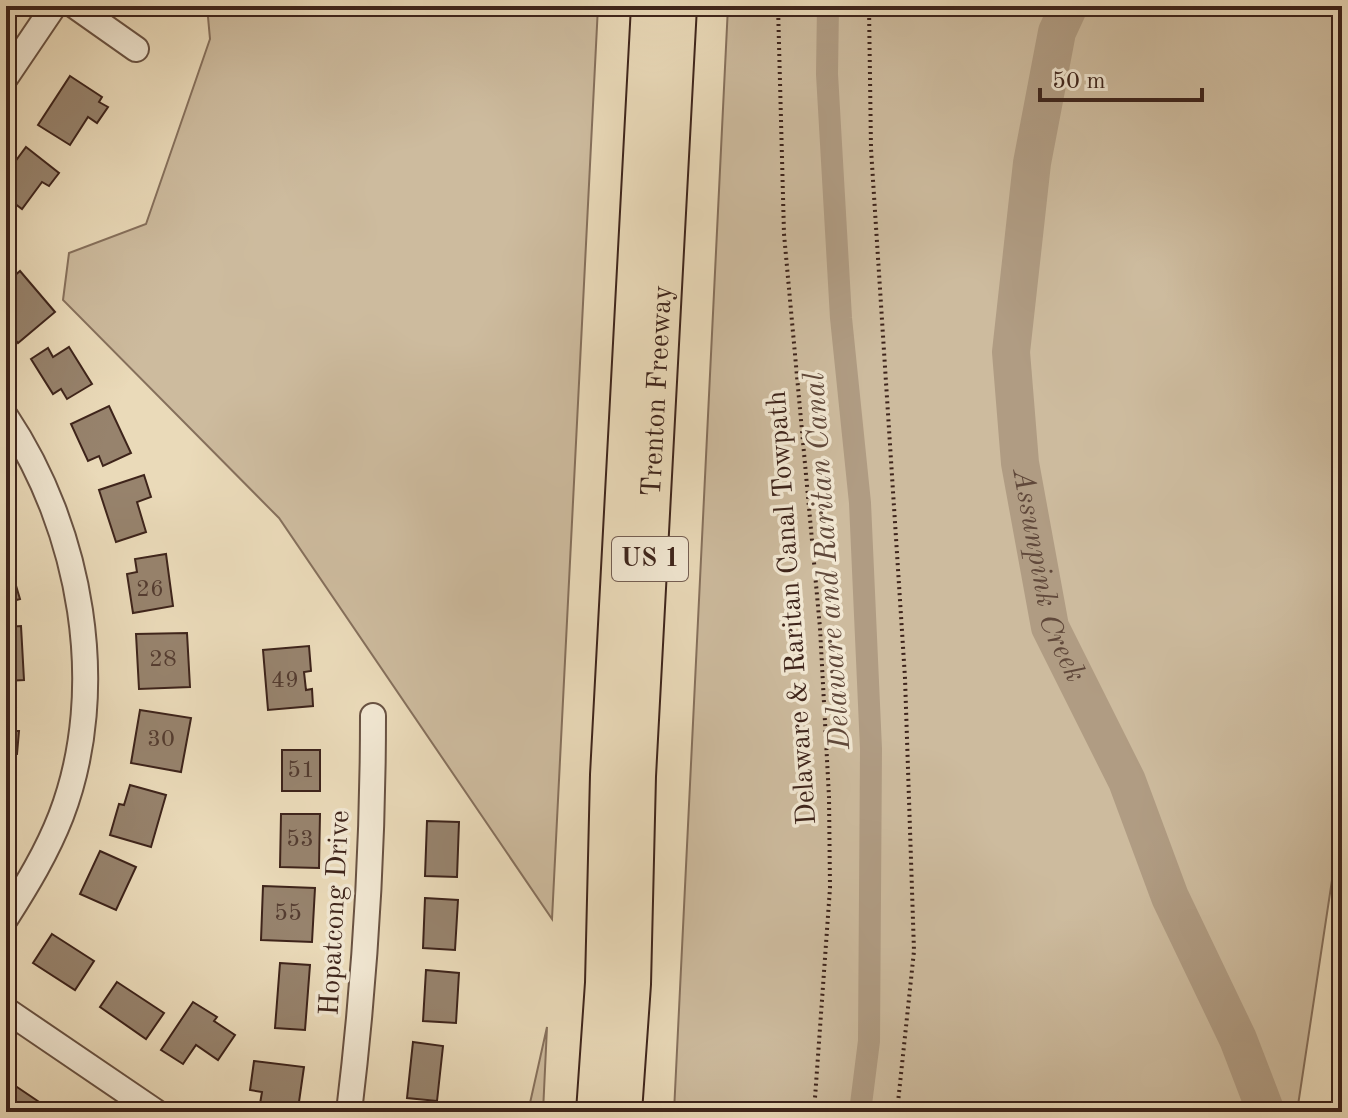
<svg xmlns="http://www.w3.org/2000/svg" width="1348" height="1118" font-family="'Old Standard TT',serif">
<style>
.green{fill:#cdbb9e;stroke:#86705c;stroke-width:2}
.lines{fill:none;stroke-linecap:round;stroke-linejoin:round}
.canal{stroke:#b09c83;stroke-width:22}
.river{stroke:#b09c83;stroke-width:38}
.building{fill:#97836d;stroke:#3e241b;stroke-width:2}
.minor-casing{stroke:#695242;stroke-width:28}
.highway-casing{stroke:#3e241b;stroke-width:38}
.path{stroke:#3e241b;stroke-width:4;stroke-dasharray:2 4;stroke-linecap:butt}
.minor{stroke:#f1e7d2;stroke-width:24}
.highway{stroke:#eadab9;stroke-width:34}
.labels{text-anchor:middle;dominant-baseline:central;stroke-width:7;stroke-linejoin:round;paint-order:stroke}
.number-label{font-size:24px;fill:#543c30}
.shield{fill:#f1e7d2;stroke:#745e52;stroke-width:2}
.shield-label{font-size:26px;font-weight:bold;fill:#3e241b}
.street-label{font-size:28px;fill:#3e241b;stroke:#f1e7d2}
.water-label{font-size:30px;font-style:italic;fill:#60483a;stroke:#f1e7d2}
</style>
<rect width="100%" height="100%" fill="#eadab9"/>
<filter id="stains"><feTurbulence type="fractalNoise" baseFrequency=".0025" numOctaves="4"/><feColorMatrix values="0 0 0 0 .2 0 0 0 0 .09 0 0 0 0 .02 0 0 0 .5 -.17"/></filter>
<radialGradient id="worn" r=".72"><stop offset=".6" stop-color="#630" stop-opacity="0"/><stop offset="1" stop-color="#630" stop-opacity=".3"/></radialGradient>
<g class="green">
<polygon points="207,6 598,6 552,919 279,518 63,300 69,253 146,224 210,39"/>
<polygon points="728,6 1342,6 1342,814 1297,1112 674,1112"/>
<polygon points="547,1027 543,1112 528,1112"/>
</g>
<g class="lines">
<polyline class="canal" points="828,6 827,74 841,318 860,503 871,749 869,1041 860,1112"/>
<path class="river" id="s1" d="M 1069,6 L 1057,32 L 1032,163 L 1011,352 L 1020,463 L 1050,627 L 1127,781 L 1170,897 L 1238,1039 L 1266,1112"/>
</g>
<g class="building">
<polygon points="70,76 102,97 99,102 108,107 97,123 88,117 70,145 38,125"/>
<polygon points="26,147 59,173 49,186 42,182 22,209 6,197 6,174"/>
<polygon points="20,271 55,312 18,343 6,328 6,314 13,308 6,299 6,283"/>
<polygon points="69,347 92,384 67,399 61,389 53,394 31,359 48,348 53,357"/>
<polygon points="109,406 131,453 103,466 99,456 88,461 71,424"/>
<polygon points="144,475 151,497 137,502 146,532 116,542 99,490"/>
<polygon points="166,554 173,606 133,613 127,574 137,572 135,559"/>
<polygon points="6,559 8,559 20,599 6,603"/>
<polygon points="21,626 24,680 6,681 6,627"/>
<polygon points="187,633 190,687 139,689 136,634"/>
<polygon points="309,646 311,671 304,672 306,690 312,689 313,706 268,710 263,650"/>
<polygon points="6,707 16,708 14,731 19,731 17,754 6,753"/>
<polygon points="140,710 191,718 181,772 131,763"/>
<rect x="282" y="750" width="38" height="41"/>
<polygon points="130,785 166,795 151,847 110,835 119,804 124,805"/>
<polygon points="281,814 320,814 319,868 280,867"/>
<polygon points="427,821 459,822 457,877 425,876"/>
<polygon points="100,851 136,867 116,910 80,894"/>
<polygon points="263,886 315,888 312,942 261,940"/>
<polygon points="425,898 458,900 455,950 423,948"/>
<polygon points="52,934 94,961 75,990 33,963"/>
<polygon points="280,963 310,965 305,1030 275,1028"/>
<polygon points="426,970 459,973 456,1023 423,1021"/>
<polygon points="117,982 164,1013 146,1039 100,1007"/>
<polygon points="193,1002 217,1017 214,1021 235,1035 218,1060 196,1045 183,1064 161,1050"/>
<polygon points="413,1042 443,1046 437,1101 407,1098"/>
<polygon points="254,1061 304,1067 298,1109 260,1104 262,1092 250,1090"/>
<polygon points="14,1085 54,1112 6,1112 6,1096"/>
</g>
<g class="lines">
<defs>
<g id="minor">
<polyline points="75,6 136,49"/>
<polyline points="6,77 54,6"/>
<path d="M 6,417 C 81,529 110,688 61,816 C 47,852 27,885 6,918"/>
<polyline points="6,1010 156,1112"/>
<path d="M 349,1112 C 365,980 373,849 373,716"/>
</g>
<g id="highway">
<polyline points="594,1112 603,983 608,775 649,6"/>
<path id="s2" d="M 624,1112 L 633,984 L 638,776 L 679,6"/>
</g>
</defs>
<use href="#minor" class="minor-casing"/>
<use href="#highway" class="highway-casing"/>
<g class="path">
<polyline points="778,6 784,234 820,628 829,797 830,888 814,1112"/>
<polyline points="869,6 871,149 905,678 914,951 897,1112"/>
</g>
<use href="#minor" class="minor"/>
<use href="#highway" class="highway"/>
</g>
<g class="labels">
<g class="number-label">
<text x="150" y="590">26</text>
<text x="163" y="660">28</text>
<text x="285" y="681">49</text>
<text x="161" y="740">30</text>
<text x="301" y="771">51</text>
<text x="300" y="840">53</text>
<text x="288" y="914">55</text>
</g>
<rect class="shield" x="612" y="537" width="76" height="44" rx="6"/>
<g class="shield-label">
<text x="650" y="559">US 1</text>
</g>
<g class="street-label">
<text stroke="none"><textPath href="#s2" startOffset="722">Trenton Freeway</textPath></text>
<text transform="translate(793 608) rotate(-94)">Delaware &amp; Raritan Canal Towpath</text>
<text transform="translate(336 913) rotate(-87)">Hopatcong Drive</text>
</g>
<g class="water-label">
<text transform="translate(828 561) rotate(-94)">Delaware and Raritan Canal</text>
<text stroke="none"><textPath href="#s1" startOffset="580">Assunpink Creek</textPath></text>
</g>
</g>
<rect width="1348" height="1118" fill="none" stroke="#eadab9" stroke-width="32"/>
<rect x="8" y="8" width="1332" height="1102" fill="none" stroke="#3e241b" stroke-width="4"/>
<rect x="16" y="16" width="1316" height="1086" fill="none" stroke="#3e241b" stroke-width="2"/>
<path d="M1040 88v12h162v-12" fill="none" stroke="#3e241b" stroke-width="4"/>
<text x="1052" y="88" font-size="24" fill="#3e241b" stroke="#f1e7d2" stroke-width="6" paint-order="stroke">50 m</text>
<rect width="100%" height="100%" filter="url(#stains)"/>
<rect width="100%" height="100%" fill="url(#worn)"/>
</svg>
